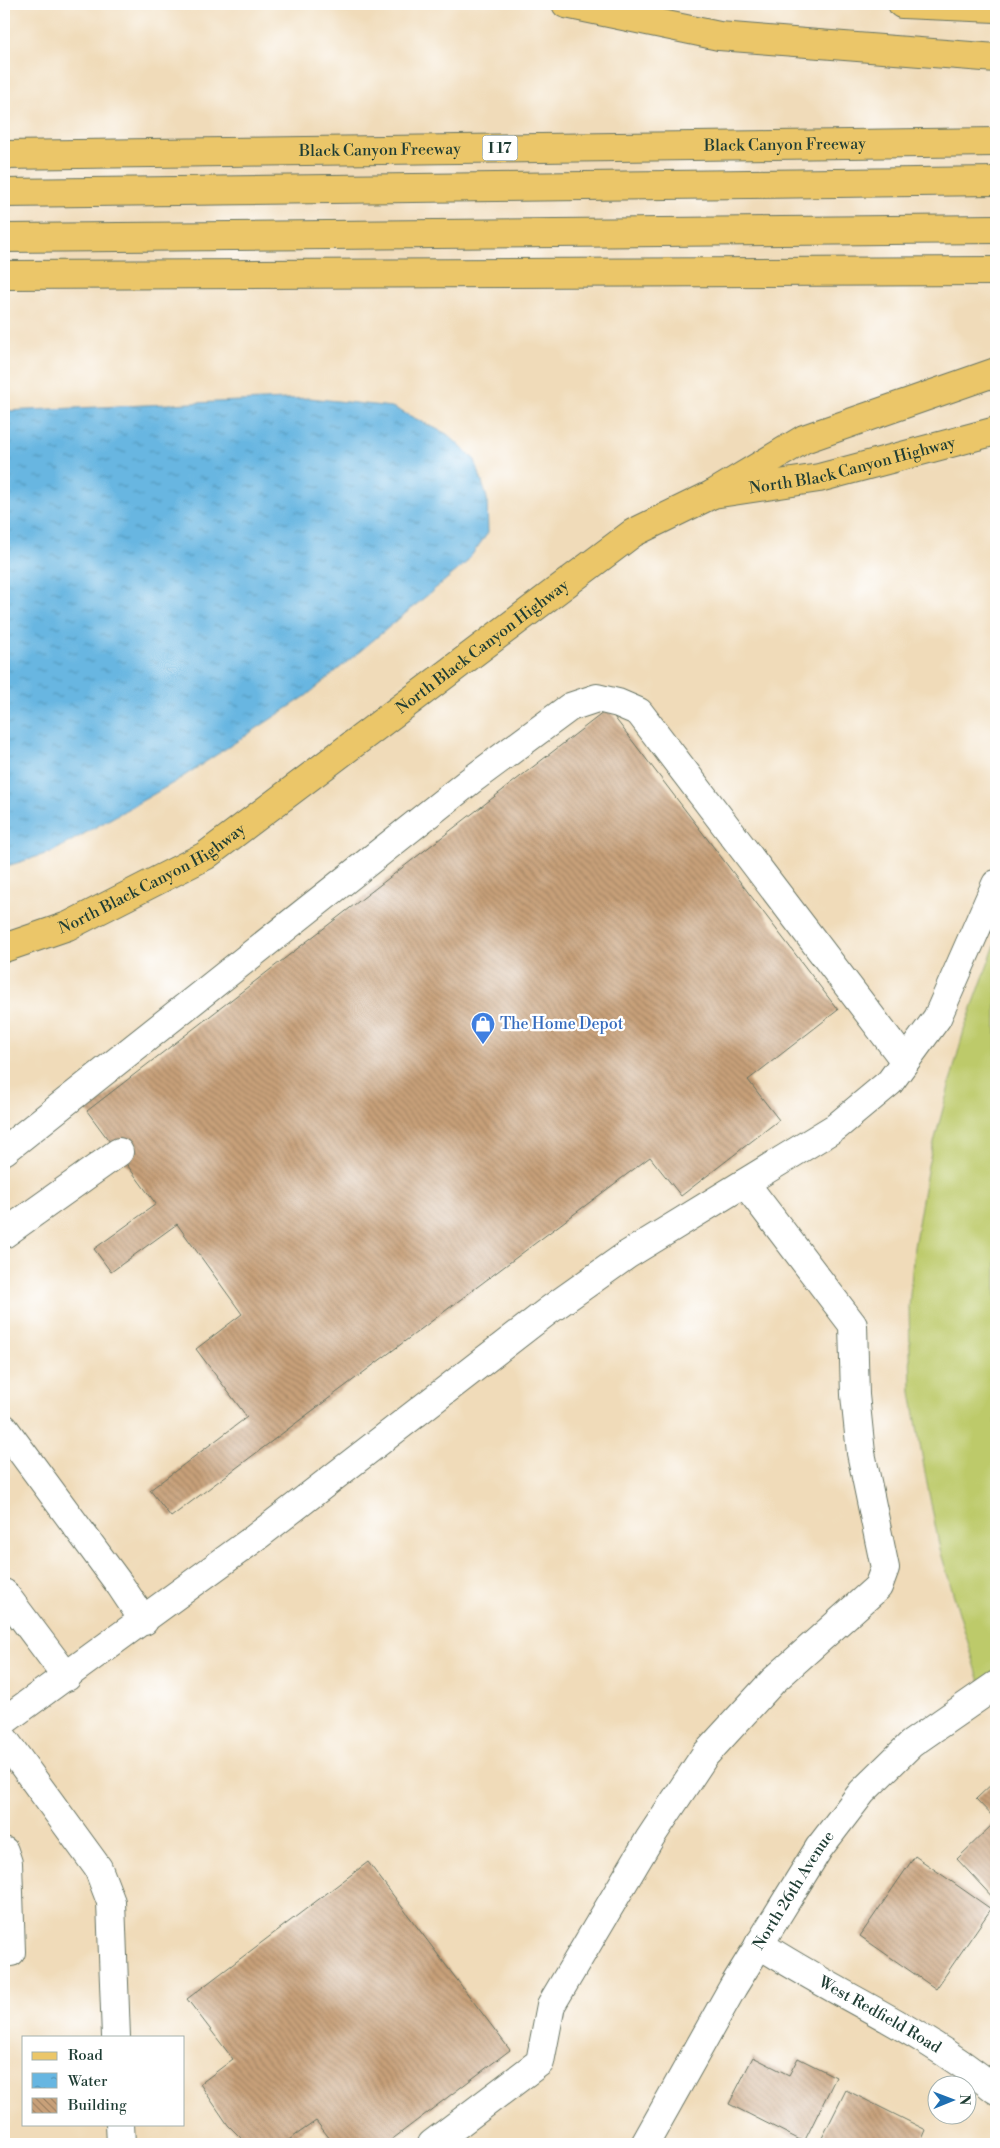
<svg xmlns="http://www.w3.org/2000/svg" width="1000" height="2148" font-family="'Libre Bodoni',serif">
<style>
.grass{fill:#bdca6b;stroke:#6e8450}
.water{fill:url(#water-ripples);stroke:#437a8a}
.building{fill:url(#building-back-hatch)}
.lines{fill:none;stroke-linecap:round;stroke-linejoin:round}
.minor-casing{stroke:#687463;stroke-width:30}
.major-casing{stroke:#687463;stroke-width:30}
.highway-casing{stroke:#687463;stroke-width:30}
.minor{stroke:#fff;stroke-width:28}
.major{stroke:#ebc669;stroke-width:28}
.highway{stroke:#ebc669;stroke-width:28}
.labels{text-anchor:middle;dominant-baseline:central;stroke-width:4.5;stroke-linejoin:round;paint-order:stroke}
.shield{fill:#fff;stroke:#627771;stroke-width:1}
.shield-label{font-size:15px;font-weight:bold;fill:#1f3d34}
.street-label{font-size:16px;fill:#1f3d34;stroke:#fff}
.shop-label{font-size:16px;fill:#366cbe;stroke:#fff;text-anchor:start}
</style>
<defs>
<pattern id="water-ripples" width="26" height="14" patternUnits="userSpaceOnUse" patternTransform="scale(1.25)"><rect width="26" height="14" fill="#67b6e1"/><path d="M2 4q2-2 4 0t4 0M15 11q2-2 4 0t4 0" fill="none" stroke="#5495b7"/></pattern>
<pattern id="building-back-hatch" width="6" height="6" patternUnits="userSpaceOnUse" patternTransform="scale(1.25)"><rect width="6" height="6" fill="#c8a079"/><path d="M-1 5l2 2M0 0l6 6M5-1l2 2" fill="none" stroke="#a28464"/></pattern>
</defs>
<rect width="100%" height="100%" fill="#fff"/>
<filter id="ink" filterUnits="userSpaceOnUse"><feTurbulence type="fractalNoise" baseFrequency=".02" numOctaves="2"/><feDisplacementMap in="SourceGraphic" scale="10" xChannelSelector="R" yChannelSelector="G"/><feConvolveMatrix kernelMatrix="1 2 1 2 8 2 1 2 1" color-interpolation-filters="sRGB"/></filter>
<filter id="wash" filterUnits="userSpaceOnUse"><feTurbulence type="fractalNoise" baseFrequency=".0096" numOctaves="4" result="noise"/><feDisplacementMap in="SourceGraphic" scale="20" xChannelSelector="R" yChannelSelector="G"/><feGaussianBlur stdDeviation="1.12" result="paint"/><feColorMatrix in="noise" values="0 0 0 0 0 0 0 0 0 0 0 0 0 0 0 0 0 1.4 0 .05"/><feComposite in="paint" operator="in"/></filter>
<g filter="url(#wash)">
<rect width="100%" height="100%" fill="#f0dbb9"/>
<polygon class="grass" points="996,942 996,1685 983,1692 940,1550 925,1473 911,1392 909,1307 914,1247 928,1165 964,1030"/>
<polygon class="water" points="310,398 392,407 447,434 475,460 487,498 488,533 465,564 306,696 175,782 52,852 4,867 4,411"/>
<g id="blocks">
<g class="building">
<polygon points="608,709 838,1010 748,1080 779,1120 681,1196 650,1157 171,1517 150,1490 247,1417 196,1349 242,1314 177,1224 111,1272 94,1249 156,1204 87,1111"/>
<polygon points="996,1780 996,1820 976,1799"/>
<polygon points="996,1821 996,1901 957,1859"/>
<polygon points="915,1856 991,1909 936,1989 860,1936"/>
<polygon points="368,1862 510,2050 386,2144 334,2144 316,2121 283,2144 247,2144 228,2125 200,2084 233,2059 187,1999"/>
<polygon points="753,2057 789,2075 798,2058 836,2077 804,2142 729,2104"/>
<polygon points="846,2090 926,2130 920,2144 819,2144"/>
</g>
</g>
</g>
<g filter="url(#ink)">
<use href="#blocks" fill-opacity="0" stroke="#687463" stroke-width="1"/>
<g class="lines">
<defs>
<g id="minor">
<polyline points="4,1151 470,781 570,707 597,698 618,703 639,712 905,1061"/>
<polyline points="4,1234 119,1152"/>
<polyline points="4,1428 120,1585 144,1621"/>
<polyline points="4,1593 67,1677"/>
<polyline points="4,1721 255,1538 548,1311 627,1255 836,1127 890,1082 937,1018 996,884"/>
<polyline points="4,1739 98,1868 111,1902 116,2037"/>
<polyline points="4,1851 8,1863 11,1952"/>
<path id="s1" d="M 759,1944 C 837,1995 923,2030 996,2090"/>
<polyline points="120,2124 121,2144"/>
<polyline points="432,2144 540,2062 551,2005 650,1838 705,1755 773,1681 878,1587 885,1568 861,1453 855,1395 853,1325 745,1183"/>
<path id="s2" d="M 645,2144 L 733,1987 L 819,1848 L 862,1792 L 911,1744 L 996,1685"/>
</g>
<g id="major">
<polyline points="902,4 996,8"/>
<path id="s3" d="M 4,948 L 68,926 L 205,856 L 633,533 L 713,494 L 819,478 L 996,431"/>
</g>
<g id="highway">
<polyline points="566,4 719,36 996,58"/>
<path id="s4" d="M 4,155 L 996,142"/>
<polyline points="4,193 996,181"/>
<polyline points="4,238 996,229"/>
<polyline points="4,275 996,271"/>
<polyline points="713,494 804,439 996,372"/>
</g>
</defs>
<use href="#minor" class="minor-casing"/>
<use href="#major" class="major-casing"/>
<use href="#highway" class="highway-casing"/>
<use href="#minor" class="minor"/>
<use href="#major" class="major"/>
<use href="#highway" class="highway"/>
</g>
</g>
<defs>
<symbol id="shop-pin" viewBox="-11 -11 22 30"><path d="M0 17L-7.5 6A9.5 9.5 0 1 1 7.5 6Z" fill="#3f7fe0" stroke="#fff"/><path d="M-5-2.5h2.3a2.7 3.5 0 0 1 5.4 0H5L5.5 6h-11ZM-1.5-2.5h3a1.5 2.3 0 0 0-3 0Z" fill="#fff"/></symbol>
</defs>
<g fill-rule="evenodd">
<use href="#shop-pin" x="469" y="1010" width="28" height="38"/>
</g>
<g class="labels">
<rect class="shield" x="482.5" y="135.5" width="35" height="25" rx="4"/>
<g class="shield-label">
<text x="500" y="148">I 17</text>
</g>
<g class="street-label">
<text stroke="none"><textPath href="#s4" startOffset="781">Black Canyon Freeway</textPath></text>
<text stroke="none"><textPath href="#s4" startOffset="376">Black Canyon Freeway</textPath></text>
<text stroke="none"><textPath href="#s3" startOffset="989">North Black Canyon Highway</textPath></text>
<text stroke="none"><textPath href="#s3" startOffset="569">North Black Canyon Highway</textPath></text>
<text stroke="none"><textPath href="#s3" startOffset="164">North Black Canyon Highway</textPath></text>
<text stroke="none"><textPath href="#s2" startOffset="294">North 26th Avenue</textPath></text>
<text stroke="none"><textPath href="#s1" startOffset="140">West Redfield Road</textPath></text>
</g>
<g class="shop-label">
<text x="500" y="1024">The Home Depot</text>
</g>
</g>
<rect width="1000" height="2148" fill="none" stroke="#fff" stroke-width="20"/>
<rect x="22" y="2036" width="162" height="90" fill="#ffffff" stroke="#a5b1ae"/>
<rect x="32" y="2052" width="25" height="8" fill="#ebc669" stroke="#a5b1ae"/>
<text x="68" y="2060" font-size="15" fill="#1f3d34">Road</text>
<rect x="32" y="2073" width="25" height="15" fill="url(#water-ripples)" stroke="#a5b1ae"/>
<text x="68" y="2086" font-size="15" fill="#1f3d34">Water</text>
<rect x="32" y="2098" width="25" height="15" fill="url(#building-back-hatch)" stroke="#a5b1ae"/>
<text x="68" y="2110" font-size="15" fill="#1f3d34">Building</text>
<g transform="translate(952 2100) rotate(89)"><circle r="24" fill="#ffffff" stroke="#a5b1ae"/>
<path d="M0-4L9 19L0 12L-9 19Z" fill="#1f6fb2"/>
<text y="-8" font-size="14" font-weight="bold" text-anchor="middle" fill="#1f3d34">N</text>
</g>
</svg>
